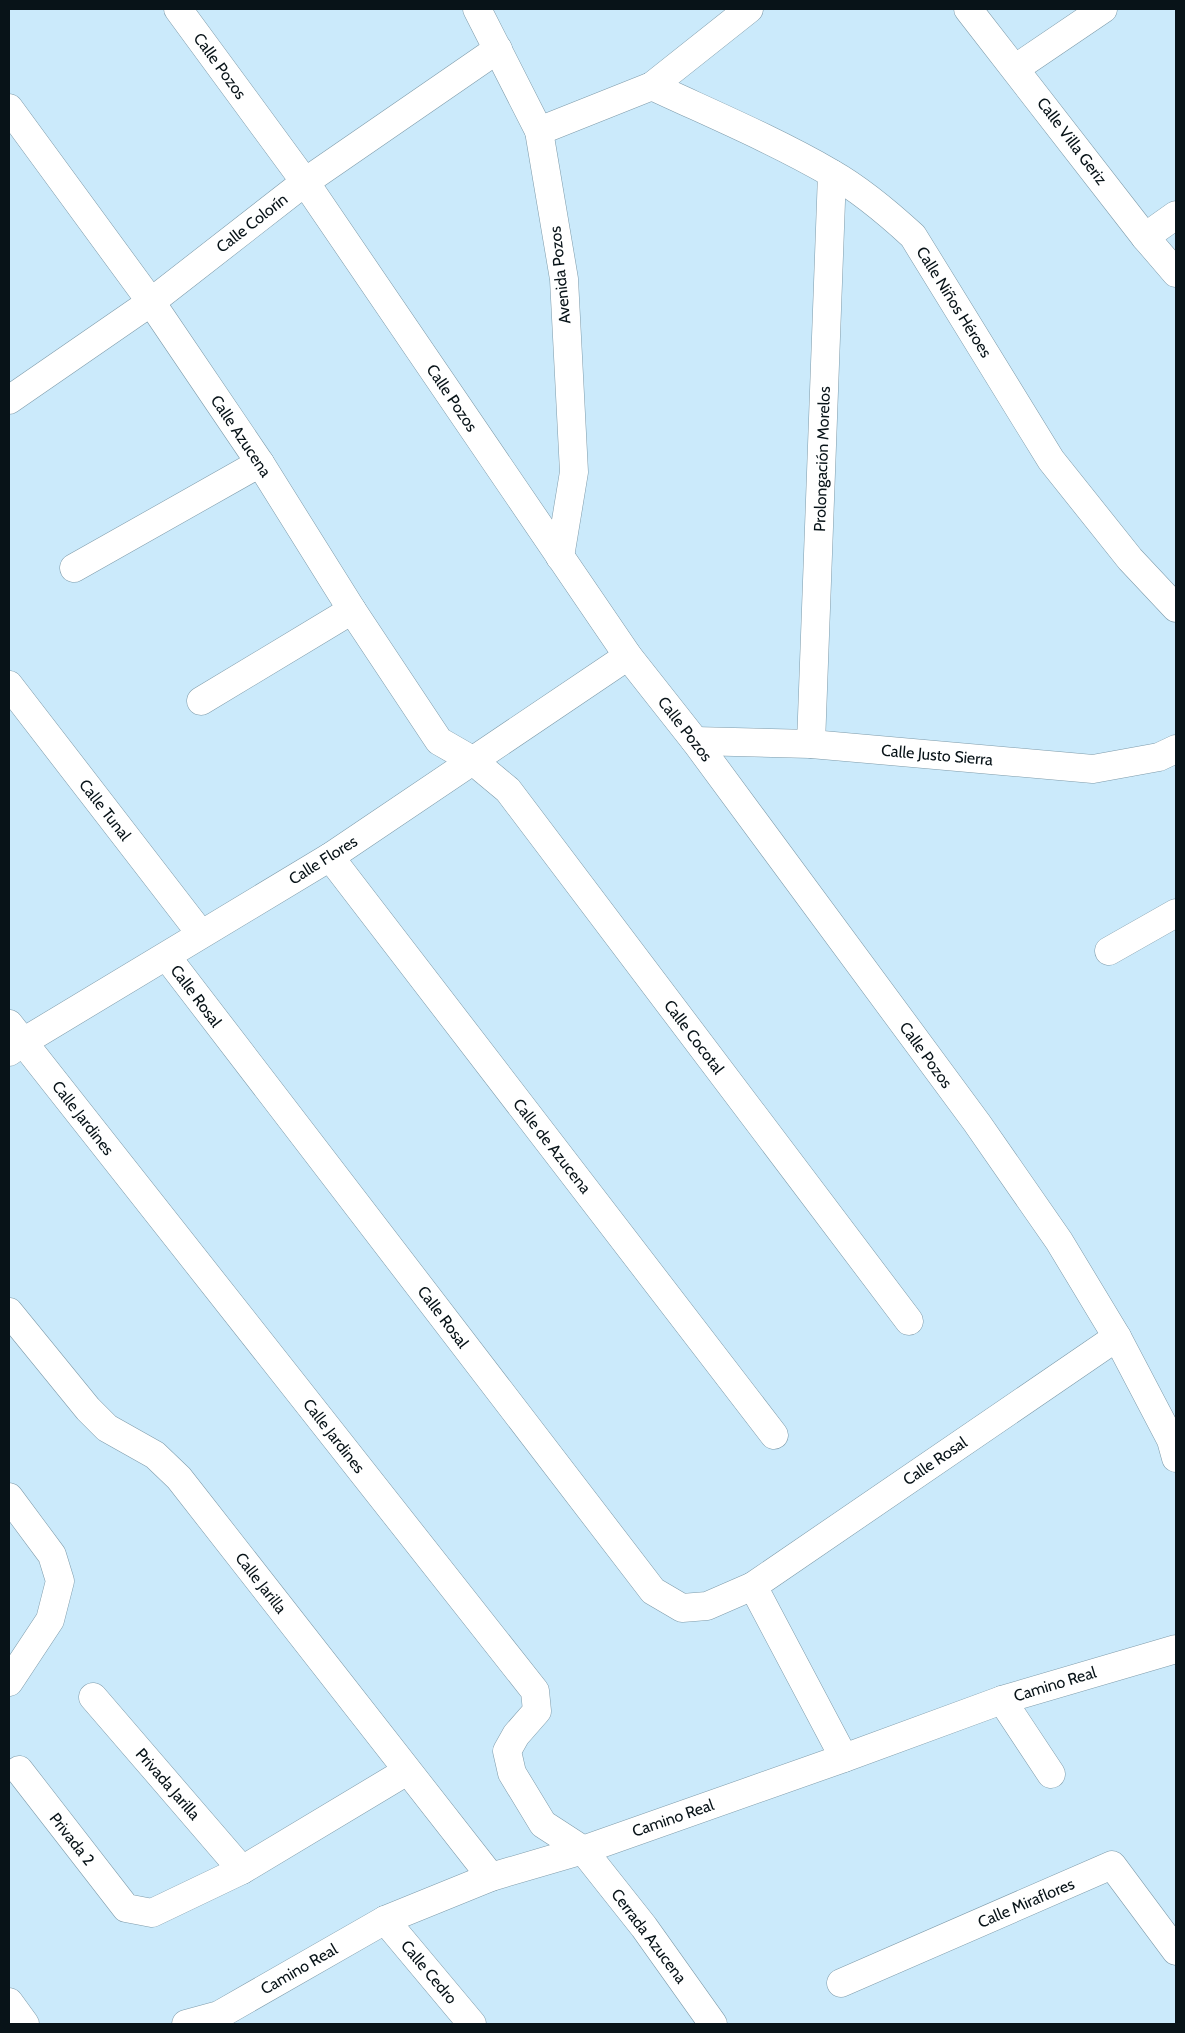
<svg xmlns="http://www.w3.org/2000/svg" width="1185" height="2033" font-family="Cabin,sans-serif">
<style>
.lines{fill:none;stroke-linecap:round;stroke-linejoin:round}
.minor-casing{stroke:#7e9baa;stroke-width:29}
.minor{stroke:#fff;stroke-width:28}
.labels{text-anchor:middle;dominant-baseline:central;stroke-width:4;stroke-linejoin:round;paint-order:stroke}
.street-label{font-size:16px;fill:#081318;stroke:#fff}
</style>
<rect width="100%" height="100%" fill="#cbeafb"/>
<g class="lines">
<defs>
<g id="minor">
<polyline points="178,9 305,182 628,656 695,741 977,1123 1059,1241 1117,1337 1171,1440 1176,1458"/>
<polyline points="477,9 539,131 564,279 574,472 560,557"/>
<polyline points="968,9 1145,237 1176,273"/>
<polyline points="1016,68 1103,9"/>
<path d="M 652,86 C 712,114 774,140 831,173 C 861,190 888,213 913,236 L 1051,460 L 1130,559 L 1176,608"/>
<polyline points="9,108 151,302 260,463 352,610 439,741 472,760 508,790 909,1321"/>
<polyline points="539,131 652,86 749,9"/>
<polyline points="1145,237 1176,215"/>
<polyline points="9,400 151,302 305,182 498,49"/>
<polyline points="74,568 260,463"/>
<polyline points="9,685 201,934"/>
<polyline points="201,701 352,610"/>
<polyline points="695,741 811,744 1093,769 1159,757 1176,749"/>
<polyline points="811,744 832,174"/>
<polyline points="330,857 774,1435"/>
<polyline points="1109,951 1176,913"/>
<polyline points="167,957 653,1591 682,1608 707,1606 753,1586 1117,1337"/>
<polyline points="9,1024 535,1691 537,1711 516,1735 507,1751 512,1773 543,1824 583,1850 644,1927 713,2024"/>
<polyline points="9,1052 23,1042 330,857 628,656"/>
<polyline points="9,1312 88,1409 107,1428 155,1455 179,1478 491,1877"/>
<polyline points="9,1497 52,1555 60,1581 50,1620 9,1682"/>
<polyline points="753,1586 844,1758"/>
<polyline points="93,1697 242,1870"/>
<polyline points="1002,1700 1051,1774"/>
<polyline points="19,1770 126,1908 152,1913 242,1870 407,1771"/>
<polyline points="385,1920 472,2024"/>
<polyline points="841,1983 1112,1865 1176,1951"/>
<polyline points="9,2002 25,2024"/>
<polyline points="186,2024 219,2015 385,1920 491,1877 583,1850 844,1758 1002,1700 1176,1649"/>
</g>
</defs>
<use href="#minor" class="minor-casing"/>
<use href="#minor" class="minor"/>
</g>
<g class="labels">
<g class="street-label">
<text transform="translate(220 66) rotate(54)">Calle Pozos</text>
<text transform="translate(1072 141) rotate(53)">Calle Villa Geriz</text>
<text transform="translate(252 223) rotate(-38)">Calle Colorín</text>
<text transform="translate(560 275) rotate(-96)">Avenida Pozos</text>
<text transform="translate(954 302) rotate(58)">Calle Niños Héroes</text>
<text transform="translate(452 398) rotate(56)">Calle Pozos</text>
<text transform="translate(241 436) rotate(56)">Calle Azucena</text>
<text transform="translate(822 459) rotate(-88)">Prolongación Morelos</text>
<text transform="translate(685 729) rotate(52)">Calle Pozos</text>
<text transform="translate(937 755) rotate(5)">Calle Justo Sierra</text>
<text transform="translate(105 810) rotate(52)">Calle Tunal</text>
<text transform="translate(323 860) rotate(-32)">Calle Flores</text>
<text transform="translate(196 996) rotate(53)">Calle Rosal</text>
<text transform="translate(694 1037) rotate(53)">Calle Cocotal</text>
<text transform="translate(926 1055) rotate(54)">Calle Pozos</text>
<text transform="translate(83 1118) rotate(52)">Calle Jardines</text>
<text transform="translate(552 1146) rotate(52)">Calle de Azucena</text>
<text transform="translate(443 1317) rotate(53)">Calle Rosal</text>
<text transform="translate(334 1436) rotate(52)">Calle Jardines</text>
<text transform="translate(935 1461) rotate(-34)">Calle Rosal</text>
<text transform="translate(261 1583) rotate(52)">Calle Jarilla</text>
<text transform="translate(1055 1684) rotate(-17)">Camino Real</text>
<text transform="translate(168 1784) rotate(49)">Privada Jarilla</text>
<text transform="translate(673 1818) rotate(-19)">Camino Real</text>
<text transform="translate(72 1839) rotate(52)">Privada 2</text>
<text transform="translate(1026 1903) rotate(-23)">Calle Miraflores</text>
<text transform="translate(649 1936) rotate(53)">Cerrada Azucena</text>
<text transform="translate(299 1969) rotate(-30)">Camino Real</text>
<text transform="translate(429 1972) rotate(50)">Calle Cedro</text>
</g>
</g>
<rect width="1185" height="2033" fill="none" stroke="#081318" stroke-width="20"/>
</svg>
